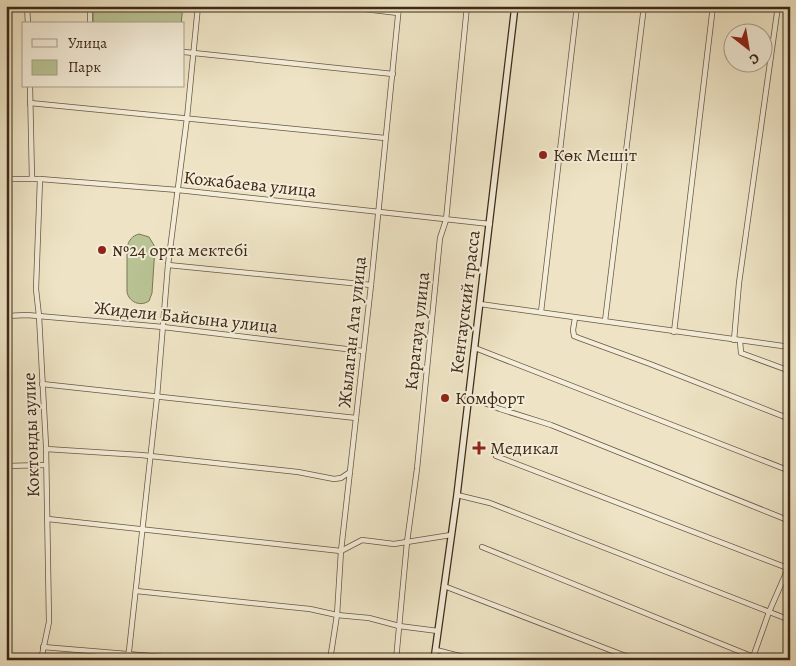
<svg xmlns="http://www.w3.org/2000/svg" width="796" height="666" font-family="Alegreya,serif">
<style>
.green{fill:#b9c494;stroke:#7b7655}
.lines{fill:none;stroke-linecap:round;stroke-linejoin:round}
.minor-casing{stroke:#695842;stroke-width:6}
.secondary-casing{stroke:#3d2916;stroke-width:8}
.minor{stroke:#f4edd9;stroke-width:4.5}
.secondary{stroke:#f4edd9;stroke-width:5.5}
.poi-dot{fill:#8f2418;stroke:#f4edd9;stroke-width:2}
.labels{text-anchor:middle;dominant-baseline:central;stroke-width:4;stroke-linejoin:round;paint-order:stroke}
.poi-label{font-size:18px;fill:#3d2916;stroke:#f4edd9;text-anchor:start}
.street-label{font-size:18px;fill:#3d2916;stroke:#f4edd9}
</style>
<rect width="100%" height="100%" fill="#eee4c5"/>
<filter id="stains"><feTurbulence type="fractalNoise" baseFrequency=".004" numOctaves="4"/><feColorMatrix values="0 0 0 0 .2 0 0 0 0 .09 0 0 0 0 .02 0 0 0 .5 -.17"/></filter>
<radialGradient id="worn" r=".72"><stop offset=".6" stop-color="#630" stop-opacity="0"/><stop offset="1" stop-color="#630" stop-opacity=".3"/></radialGradient>
<g class="green">
<polygon points="93,6 183,6 181,24 93,24"/>
<path d="M 139,234 L 149,237 L 155,247 L 152,293 L 149,301 C 140,307 129,302 127,292 L 127,247 C 129,240 132,236 139,234 Z"/>
</g>
<g class="lines">
<defs>
<g id="minor">
<polyline points="27,6 28,24"/>
<polyline points="90,6 90,24"/>
<polyline points="339,6 398,13"/>
<polyline points="184,52 393,74"/>
<polyline points="30,86 32,179"/>
<polyline points="30,103 385,138"/>
<polyline points="6,179 40,179 178,190 490,224"/>
<polyline points="40,179 36,289 39,316 46,446 49,622 41,660"/>
<polyline points="168,265 371,285"/>
<polyline points="480,304 790,347"/>
<polyline points="541,312 577,6"/>
<polyline points="6,316 27,315 163,327 363,351"/>
<polyline points="575,318 573,330 574,336 579,338 650,364 790,419"/>
<polyline points="605,321 644,6"/>
<polyline points="674,332 713,6"/>
<polyline points="734,340 739,283 778,6"/>
<polyline points="740,341 741,353 790,371"/>
<polyline points="475,348 790,471"/>
<polyline points="42,384 356,418"/>
<polyline points="469,397 500,409 551,425 790,521"/>
<polyline points="46,449 141,455 298,472 334,479 341,478 350,472"/>
<polyline points="496,456 790,569"/>
<polyline points="6,466 46,465"/>
<polyline points="457,495 490,503 790,620"/>
<polyline points="48,519 341,551 362,540 394,544 451,535"/>
<polyline points="482,547 761,660"/>
<polyline points="444,586 636,660"/>
<polyline points="136,591 310,609 337,615 369,618 399,626 438,631"/>
<polyline points="43,647 199,660"/>
<polyline points="436,650 475,660"/>
<polyline points="128,660 157,397 168,265 187,118 198,6"/>
<polyline points="330,660 337,615 341,551 371,285 399,6"/>
<polyline points="396,660 407,542 417,469 440,238 446,220 467,6"/>
<polyline points="752,660 769,612 790,564"/>
</g>
<polyline id="secondary" points="434,660 457,495 515,6"/>
</defs>
<use href="#minor" class="minor-casing"/>
<use href="#secondary" class="secondary-casing"/>
<use href="#minor" class="minor"/>
<use href="#secondary" class="secondary"/>
</g>
<g class="poi-dot">
<circle cx="543" cy="155" r="5"/>
<circle cx="102" cy="250" r="5"/>
<circle cx="445" cy="398" r="5"/>
<path d="M476.5 440.5h5v5h5v5h-5v5h-5v-5h-5v-5h5z"/>
</g>
<g class="labels">
<g class="poi-label">
<text x="553" y="155">Көк Мешіт</text>
<text x="112" y="250">№24 орта мектебі</text>
<text x="455" y="398">Комфорт</text>
<text x="490" y="448">Медикал</text>
</g>
<g class="street-label">
<text transform="translate(250 184) rotate(6)">Кожабаева улица</text>
<text transform="translate(465 302) rotate(-83)">Кентауский трасса</text>
<text transform="translate(186 317) rotate(6)">Жидели Байсына улица</text>
<text transform="translate(417 331) rotate(-84)">Каратауа улица</text>
<text transform="translate(352 332) rotate(-84)">Жылаган Ата улица</text>
<text transform="translate(31 435) rotate(-92)">Коктонды аулие</text>
</g>
</g>
<rect width="796" height="666" fill="none" stroke="#eee4c5" stroke-width="25"/>
<rect x="8" y="8" width="781" height="651" fill="none" stroke="#3d2916" stroke-width="2.5"/>
<rect x="12" y="12" width="771" height="641" fill="none" stroke="#3d2916"/>
<rect x="22" y="22" width="162" height="65" fill="#f4edd9" stroke="#ab9f8b"/>
<rect x="32" y="39" width="25" height="8" fill="#f4edd9" stroke="#ab9f8b"/>
<text x="68" y="48" font-size="15" fill="#3d2916">Улица</text>
<rect x="32" y="60" width="25" height="15" fill="#b9c494" stroke="#ab9f8b"/>
<text x="68" y="72" font-size="15" fill="#3d2916">Парк</text>
<g transform="translate(748 48) rotate(149)"><circle r="24" fill="#f4edd9" stroke="#ab9f8b"/>
<path d="M0-4L9 19L0 12L-9 19Z" fill="#8f2418"/>
<text y="-8" font-size="14" font-weight="bold" text-anchor="middle" fill="#3d2916">С</text>
</g>
<rect width="100%" height="100%" filter="url(#stains)"/>
<rect width="100%" height="100%" fill="url(#worn)"/>
</svg>
